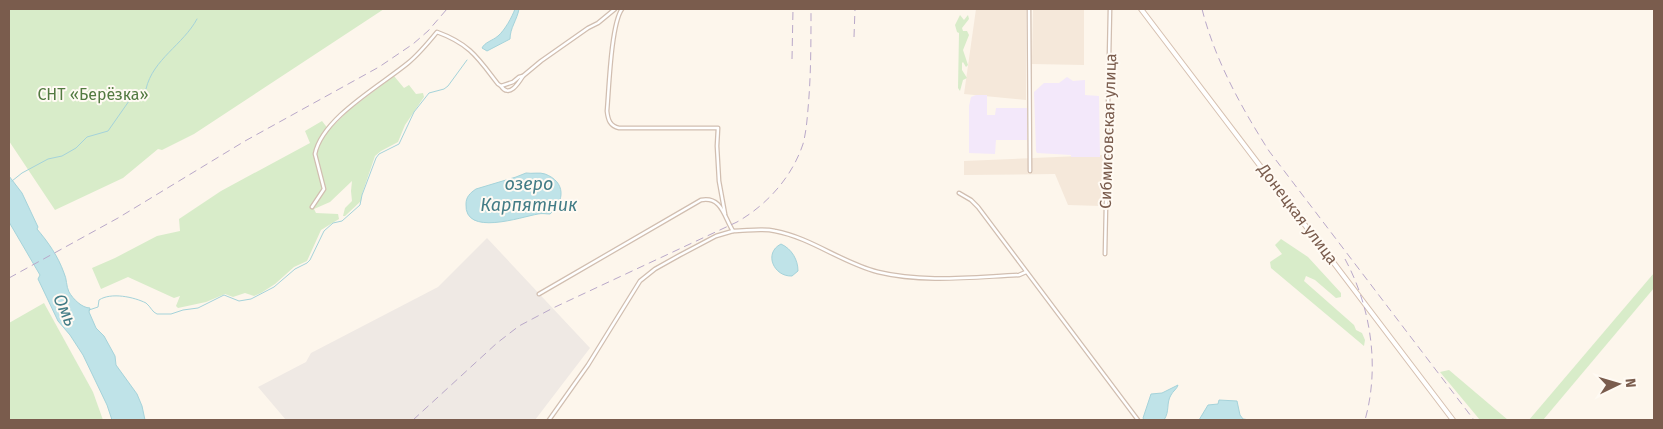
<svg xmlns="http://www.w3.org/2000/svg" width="1663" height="429" font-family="'Fira Sans',sans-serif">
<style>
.residential{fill:#f5e8da}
.industrial{fill:#efe9e4}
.education{fill:#f3e8fa}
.green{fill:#d8ecc9}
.water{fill:#bfe3e8;stroke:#a5d3da}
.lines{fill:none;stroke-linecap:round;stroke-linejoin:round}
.stream{stroke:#a5d3da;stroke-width:1}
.street-casing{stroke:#d1beb0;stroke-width:5}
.secondary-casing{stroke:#d6c0b0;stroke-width:6}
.street{stroke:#fff;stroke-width:2.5}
.secondary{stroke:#fff;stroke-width:4}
.rail{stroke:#b9a8c9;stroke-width:1;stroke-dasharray:8 5;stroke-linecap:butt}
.labels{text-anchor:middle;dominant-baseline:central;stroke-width:4;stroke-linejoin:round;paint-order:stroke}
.park-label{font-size:16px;fill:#537a41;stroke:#fffaf3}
.street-label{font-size:16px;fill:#7a5c4d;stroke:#fffaf3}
.water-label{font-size:18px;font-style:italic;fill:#437c86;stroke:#fffaf3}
</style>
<rect width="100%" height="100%" fill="#fdf6ec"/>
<g class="residential">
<polygon points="976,9 1026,9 1026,100 964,94"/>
<polygon points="1033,9 1084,9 1084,65 1032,64"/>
<polygon points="1103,155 1101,206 1068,205 1055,174 964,175 964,161"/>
</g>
<polygon class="industrial" points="487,238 590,348 535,420 286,420 258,387 306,362 311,353 438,287"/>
<g class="education">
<polygon points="1067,77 1073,81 1085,80 1085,95 1099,96 1100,157 1071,157 1071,155 1037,153 1036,151 1034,92 1044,83 1059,83"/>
<polygon points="976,95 987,95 987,115 995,115 996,108 1027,108 1027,140 996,140 995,154 969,153 969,106 971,97"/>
</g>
<g class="green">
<polygon points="9,9 384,9 194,134 162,150 158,149 123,178 55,210 9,141"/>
<polygon points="960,15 964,20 968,15 969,19 962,28 963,31 967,31 969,35 963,50 968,65 966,67 963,62 962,63 962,70 967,78 963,80 960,91 958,88 959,33 957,32 955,25"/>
<polygon points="394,76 404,88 409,85 416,94 423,93 424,97 405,125 398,142 381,151 375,156 362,194 361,201 345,216 343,216 345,208 352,201 351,191 352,181 330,202 314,209 316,213 338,214 339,219 321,230 307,261 294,267 275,284 261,293 254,296 245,293 233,297 225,294 206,302 178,308 176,306 180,296 174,298 128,277 101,289 92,268 115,258 157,236 180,231 179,219 221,191 310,143 305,131 322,121 329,130 349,110"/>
<polygon points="1281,239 1308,257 1341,293 1341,297 1336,298 1315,280 1306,276 1304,281 1354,325 1356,330 1362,333 1365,340 1364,346 1271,268 1270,262 1282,254 1275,245"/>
<polygon points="1654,273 1654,288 1543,420 1529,420"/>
<polygon points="44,303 93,392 103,420 9,420 9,323"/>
<polygon points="1449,370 1508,420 1480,420 1440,372"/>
</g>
<g class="water">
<path d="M 515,9 L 519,9 C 517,20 510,28 510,39 L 487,51 L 482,48 C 485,42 492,41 498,36 C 505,30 512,17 515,9 Z"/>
<path d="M 526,173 C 532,174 540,172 545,174 C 566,182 565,201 550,214 C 546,214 542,213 538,214 C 521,217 464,237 466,204 C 466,197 470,193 476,189 L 516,177 Z"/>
<path d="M 9,176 L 22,193 L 38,227 L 37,229 C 48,242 58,256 64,273 C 67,279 66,286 69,292 C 73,299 82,308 90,308 L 89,312 L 96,328 L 104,336 L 115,356 L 116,365 L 137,394 L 142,406 L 145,420 L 112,420 L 107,405 L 83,355 L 70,335 L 58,321 L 38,279 L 40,275 L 9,222 Z"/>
<path d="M 781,244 C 792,249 798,260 798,271 L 792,276 C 774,277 763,253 781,244 Z"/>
<path d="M 1178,385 C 1177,389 1173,391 1171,395 C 1166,403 1170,411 1164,420 L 1144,420 L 1143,418 L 1151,394 L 1162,393 Z"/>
<polygon points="1219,400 1237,401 1240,415 1243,419 1250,420 1199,420 1208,405 1218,404"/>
</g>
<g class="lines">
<g class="stream">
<path d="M 12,181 L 22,173 L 48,159 L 62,156 L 76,148 L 87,137 L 108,131 L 129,101 L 146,89 C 153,59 183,45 197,19"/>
<path d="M 89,310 L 98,307 L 99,300 C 111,292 134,297 146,303 C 151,307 152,312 157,314 L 171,314 L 183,310 L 198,308 L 224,295 L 239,301 L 251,299 L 274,287 L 295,269 L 307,263 L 310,260 L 324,231 L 333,223 L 342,221 L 360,205 L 362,195 L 376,158 L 379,154 L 399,144 L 414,112 L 429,93 L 444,89 L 448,86 L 467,60"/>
</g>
<defs>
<g id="street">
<path d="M 622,9 C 611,24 609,89 607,111 C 608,120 610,126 619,128 L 718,128 L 717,146 L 719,181 L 725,214"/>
<polyline points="1029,9 1030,171"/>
<path d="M 501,86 C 509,98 518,84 523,76"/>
<polyline points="959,193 971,200 978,207 1138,420"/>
<path d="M 312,207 L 324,189 L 315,154 C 322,118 380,86 408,63 C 419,54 428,43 437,32 C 470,44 478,58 498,84 L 501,86 L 513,82 L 519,77 L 523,76 L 541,61 L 588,28 L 598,23 L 615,9"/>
<polyline points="1105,254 1110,9"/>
<path d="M 539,294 L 701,200 C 722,196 724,217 733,231 C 747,231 761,228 775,231 C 812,238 842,263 878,272 C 923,283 973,277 1019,275 L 1026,272"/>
<polyline points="549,420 588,365 640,281 655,269 680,255 716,236 733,231"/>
</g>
<polyline id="secondary" points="1141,9 1453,420"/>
</defs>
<use href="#street" class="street-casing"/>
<use href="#secondary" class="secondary-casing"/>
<use href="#street" class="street"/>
<use href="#secondary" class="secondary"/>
<g class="rail">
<path d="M 1202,9 C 1215,60 1241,107 1269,151 L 1474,420"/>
<polyline points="854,37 855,9"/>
<polyline points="792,59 793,9"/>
<path d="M 1345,259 C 1371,307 1380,367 1365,420"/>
<polyline points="9,278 118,218 245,141 379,67 413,44 428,31 447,9"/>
<path d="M 413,420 L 497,343 L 519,326 L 553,308 L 737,222 C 767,205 792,177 803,144 C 806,133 807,121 808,109 C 811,76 811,42 811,9"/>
</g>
</g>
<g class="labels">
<g class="park-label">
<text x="93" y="94">СНТ «Берёзка»</text>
</g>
<g class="street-label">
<text transform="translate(1108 131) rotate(-88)">Сибмисовская улица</text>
<text transform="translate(1298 214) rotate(53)">Донецкая улица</text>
</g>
<g class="water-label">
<text x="529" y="184">озеро<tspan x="529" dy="21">Карпятник</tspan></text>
<text transform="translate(65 310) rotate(66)">Омь</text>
</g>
</g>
<rect width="1663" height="429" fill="none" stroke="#7a5c4d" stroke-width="20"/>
<g transform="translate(1618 384) rotate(85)" stroke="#fffaf3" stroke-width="4" paint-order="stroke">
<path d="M0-4L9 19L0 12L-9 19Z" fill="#7a5c4d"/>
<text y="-8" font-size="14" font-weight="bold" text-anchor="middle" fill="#7a5c4d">N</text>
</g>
</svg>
